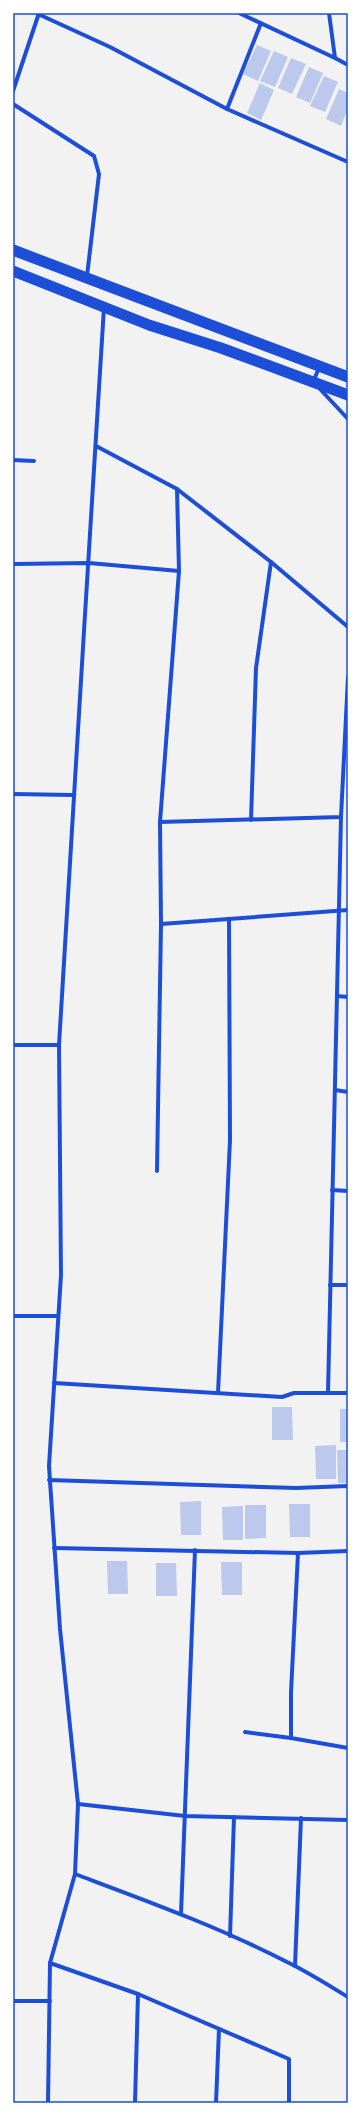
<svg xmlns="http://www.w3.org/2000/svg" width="361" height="2116" font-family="Lato,sans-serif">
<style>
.building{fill:#bdc9ec}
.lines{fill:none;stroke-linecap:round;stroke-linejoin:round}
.minor{stroke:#1d4ed8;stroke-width:4}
.trunk{stroke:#1d4ed8;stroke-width:11}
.neatline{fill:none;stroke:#1d4ed8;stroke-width:1.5}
</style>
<rect width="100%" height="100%" fill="#f2f2f2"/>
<g class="building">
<polygon points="257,45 271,51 258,81 243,74"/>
<polygon points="274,51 288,57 275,87 260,81"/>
<polygon points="291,58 306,64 292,94 278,88"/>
<polygon points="309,67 323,73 310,103 296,97"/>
<polygon points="324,76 338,82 325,112 310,106"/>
<polygon points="260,83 274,90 261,120 247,113"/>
<polygon points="339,89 348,93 348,109 341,126 326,119"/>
<polygon points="272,1407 292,1407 293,1440 272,1440"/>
<rect x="340" y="1409" width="8" height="33"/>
<polygon points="336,1445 336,1479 316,1479 315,1446"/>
<polygon points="337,1450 348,1450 348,1483 338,1483"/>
<polygon points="201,1501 201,1535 181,1535 180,1502"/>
<polygon points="289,1504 310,1504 310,1537 290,1537"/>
<polygon points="245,1505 266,1505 266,1538 245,1539"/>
<polygon points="243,1506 243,1540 223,1540 222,1507"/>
<polygon points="107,1561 127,1561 128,1594 108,1594"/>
<polygon points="221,1562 242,1562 242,1595 222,1595"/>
<polygon points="156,1563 176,1563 177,1596 156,1596"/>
</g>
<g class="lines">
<g class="minor">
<polyline points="239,13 335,58 329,13"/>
<polyline points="38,14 110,47 227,109"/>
<polyline points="261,23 227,109 348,162"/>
<polyline points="335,58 348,65"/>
<polyline points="13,91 39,13"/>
<polyline points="13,104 94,156 99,174 87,276"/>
<polyline points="313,382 319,368"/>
<polyline points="319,388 348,419"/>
<polyline points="96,446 177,489 271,562 348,627"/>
<polyline points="13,460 34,461"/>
<polyline points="177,489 179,571 160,822 341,817 348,677"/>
<polyline points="13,564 89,563 179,571"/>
<polyline points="13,794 72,795"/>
<polyline points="251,820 256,668 271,562"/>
<polyline points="160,822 161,924"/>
<polyline points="337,996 348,997"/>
<path d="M 13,1045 L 59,1045 C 72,799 90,553 104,307"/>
<polyline points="335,1090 348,1092"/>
<polyline points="157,1171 161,924 348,910"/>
<polyline points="332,1190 348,1191"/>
<polyline points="330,1285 348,1285"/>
<polyline points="13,1316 58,1316"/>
<polyline points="54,1383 282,1397 294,1393 348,1393"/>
<polyline points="218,1393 230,1140 229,919"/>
<polyline points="328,1393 341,817"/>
<polyline points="49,1480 296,1488 348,1486"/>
<polyline points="54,1548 298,1553 348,1551"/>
<polyline points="298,1553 291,1692 291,1738 348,1748"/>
<polyline points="245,1732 291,1738"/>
<polyline points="78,1804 185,1816 348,1820"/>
<path d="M 75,1874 C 147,1901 219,1927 287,1962 C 308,1972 328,1985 348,1997"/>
<polyline points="181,1914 195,1550"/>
<polyline points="230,1936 234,1817"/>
<polyline points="50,1963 75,1874 78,1804 60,1629 49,1466 61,1275 59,1045"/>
<polyline points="295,1966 301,1818"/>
<polyline points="13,2001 50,2001"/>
<polyline points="48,2103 50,1963 138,1994 289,2059 289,2103"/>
<polyline points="135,2103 138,1994"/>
<polyline points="216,2103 219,2029"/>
</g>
<g class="trunk">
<polyline points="13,250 348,377"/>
<polyline points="13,271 149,325 221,348 348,395"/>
</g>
</g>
<rect width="361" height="2116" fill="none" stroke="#ffffff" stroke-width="28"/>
<rect x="14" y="14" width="333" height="2088" class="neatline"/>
</svg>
